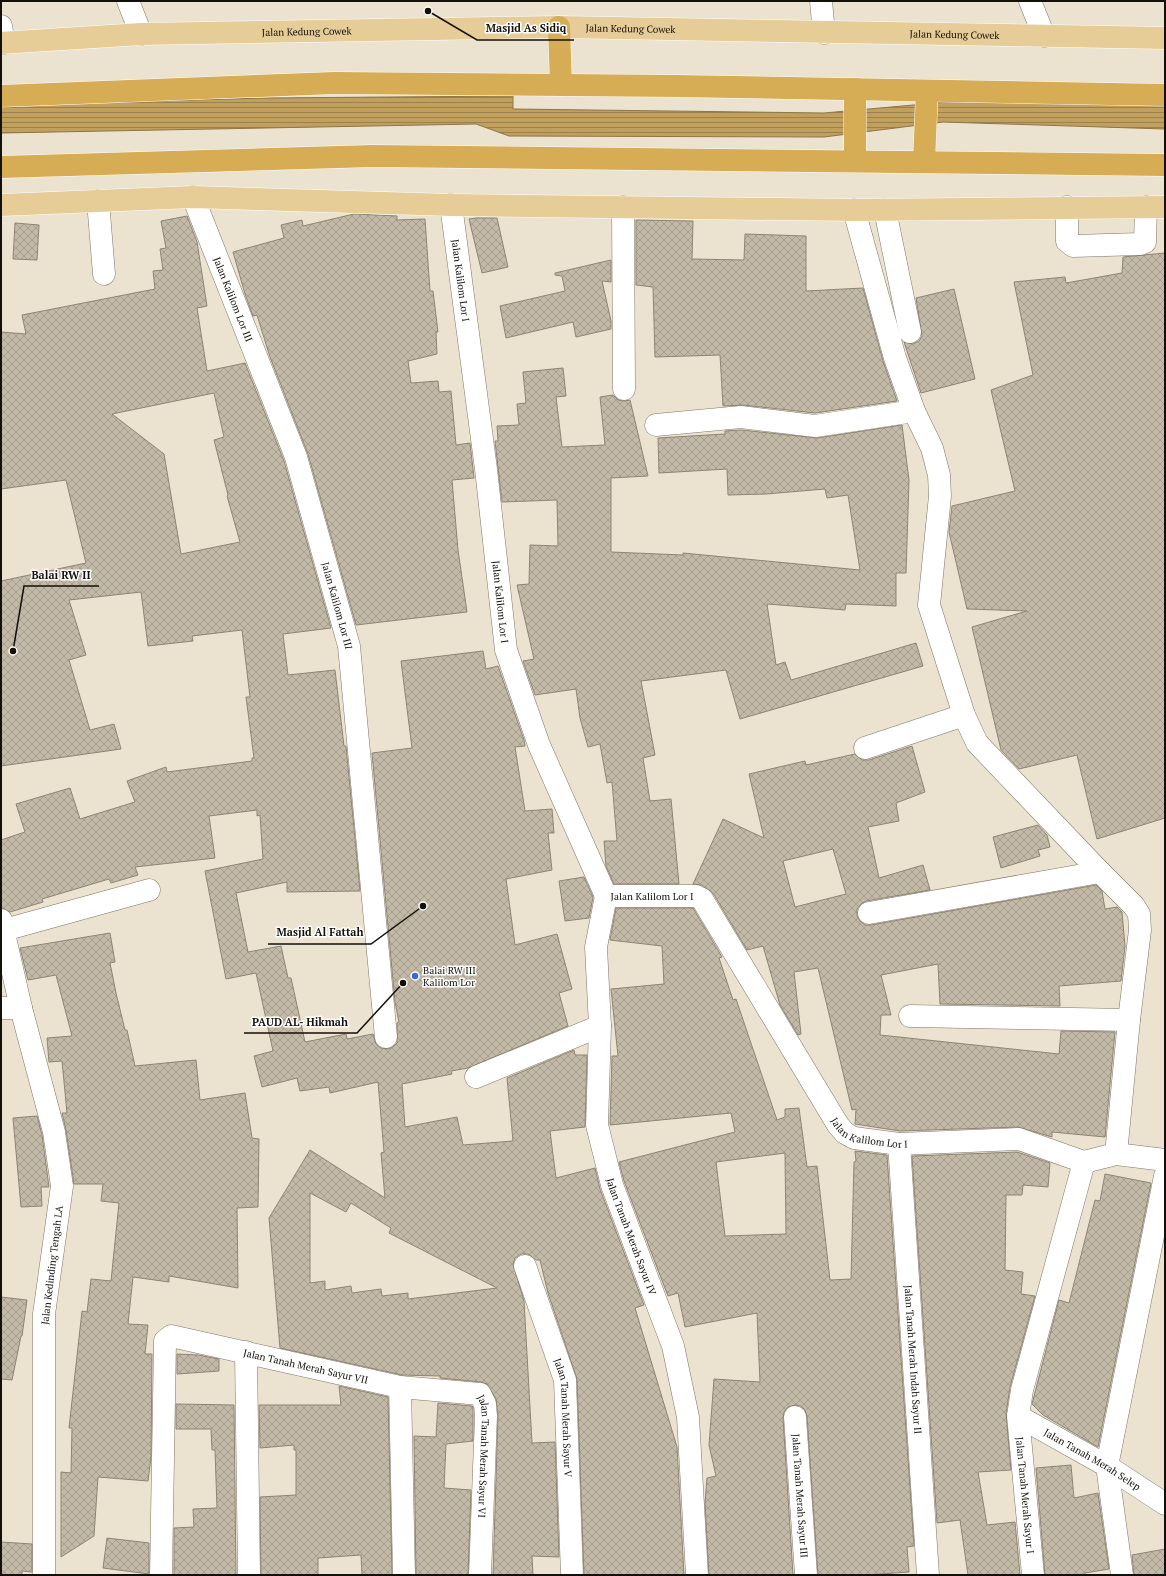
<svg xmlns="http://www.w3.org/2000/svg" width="1166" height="1576" font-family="'PT Serif',serif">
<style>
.water{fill:url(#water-rules);stroke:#8d7545}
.building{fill:url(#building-cross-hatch);stroke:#8d8574;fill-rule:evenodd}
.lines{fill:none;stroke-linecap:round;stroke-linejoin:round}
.minor-casing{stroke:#7e7666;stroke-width:23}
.major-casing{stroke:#fff;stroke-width:23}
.highway-casing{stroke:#fff;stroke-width:23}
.minor{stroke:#fff;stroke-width:22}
.major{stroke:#e6cd98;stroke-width:22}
.highway{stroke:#d6ac54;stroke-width:22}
.poi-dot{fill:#3969d9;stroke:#fff;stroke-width:1.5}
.labels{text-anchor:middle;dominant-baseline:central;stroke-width:3;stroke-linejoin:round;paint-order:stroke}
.street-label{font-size:10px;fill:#13100a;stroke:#fff}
.poi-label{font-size:10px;fill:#13100a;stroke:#fff;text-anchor:start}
.leader{fill:none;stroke:#13100a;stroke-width:1.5}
.callout-dot{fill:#13100a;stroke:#fff;stroke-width:1.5}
.callout-label{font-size:11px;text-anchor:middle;font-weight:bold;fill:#13100a;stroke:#fff;stroke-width:3;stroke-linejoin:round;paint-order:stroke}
</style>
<defs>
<pattern id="water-rules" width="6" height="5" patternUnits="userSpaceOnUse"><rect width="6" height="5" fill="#c1a05e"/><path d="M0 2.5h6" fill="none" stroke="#9c814c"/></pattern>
<pattern id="building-cross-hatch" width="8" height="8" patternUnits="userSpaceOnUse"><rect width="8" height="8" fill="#c2b9a7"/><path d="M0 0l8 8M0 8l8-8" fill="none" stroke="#a69e8e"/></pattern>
</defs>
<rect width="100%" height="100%" fill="#ebe2d0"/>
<polygon class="water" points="513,96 513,109 824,113 947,102 1165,106 1165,129 943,122 824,137 509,136 476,124 1,133 1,105 268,98"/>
<g class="building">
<polygon points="354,214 397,216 397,220 425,219 430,291 433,291 438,332 436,332 437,354 408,361 411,383 438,381 439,392 451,391 456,445 470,443 474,478 452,480 458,550 467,612 356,625 308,454 270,357 257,315 253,316 245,294 233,252 284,238 281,225 302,220 303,226"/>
<path d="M 187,216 L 197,242 L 207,306 L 197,308 L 207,371 L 245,363 L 284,461 L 331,628 L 283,634 L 288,675 L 335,670 L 344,746 L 346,746 L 360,891 L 287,892 L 287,882 L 236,893 L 248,952 L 281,946 L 288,978 L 291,978 L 305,1042 L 346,1034 L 347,1039 L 373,1034 L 376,1044 L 381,1048 L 388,1049 L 393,1047 L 397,1043 L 397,1023 L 399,1022 L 395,1002 L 372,753 L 412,748 L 401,661 L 483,651 L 486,669 L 498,666 L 524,740 L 525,746 L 515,747 L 525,811 L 552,809 L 554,833 L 548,833 L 552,870 L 506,879 L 515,945 L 557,934 L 572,989 L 559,993 L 568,1026 L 468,1068 L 451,1071 L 452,1074 L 402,1084 L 405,1127 L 457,1117 L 463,1145 L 513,1141 L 507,1078 L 574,1050 L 575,1055 L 587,1055 L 585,1127 L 550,1131 L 556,1178 L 595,1168 L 600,1189 L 644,1305 L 635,1308 L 677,1447 L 684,1575 L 584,1575 L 577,1379 L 548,1293 L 540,1260 L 536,1260 L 528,1254 L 521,1254 L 515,1258 L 513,1264 L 524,1301 L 532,1443 L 555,1442 L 559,1557 L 532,1556 L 533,1575 L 493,1575 L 498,1415 L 496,1399 L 487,1384 L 481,1382 L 440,1378 L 440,1376 L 402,1375 L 280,1348 L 269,1218 L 310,1150 L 385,1198 L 381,1153 L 384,1152 L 378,1082 L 330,1093 L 329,1087 L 300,1091 L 297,1078 L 262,1087 L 254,1056 L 273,1051 L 256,973 L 226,979 L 205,871 L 263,859 L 260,815 L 257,816 L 257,810 L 209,816 L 215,858 L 135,867 L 138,875 L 111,883 L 109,879 L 42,899 L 43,902 L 10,912 L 1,908 L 1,840 L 25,832 L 16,804 L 70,788 L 80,819 L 135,802 L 127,781 L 166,767 L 167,772 L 252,761 L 252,758 L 254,758 L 246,697 L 250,697 L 242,630 L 192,636 L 193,641 L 148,646 L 141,592 L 69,600 L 86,655 L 69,660 L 90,730 L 114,724 L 121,749 L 1,766 L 1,581 L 86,563 L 66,480 L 1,489 L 1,332 L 26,334 L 22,315 L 155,289 L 153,271 L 163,270 L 160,249 L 166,248 L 161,221 ZM 214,393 L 224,437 L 214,440 L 228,495 L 227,496 L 240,542 L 181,554 L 164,454 L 112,414 ZM 310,1193 L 346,1212 L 351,1203 L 391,1228 L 389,1233 L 497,1288 L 408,1299 L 408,1293 L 382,1296 L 381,1289 L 352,1293 L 351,1286 L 325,1290 L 325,1281 L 310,1283 Z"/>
<polygon points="476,218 497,218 508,267 482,273 469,219"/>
<polygon points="636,220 693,221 692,259 744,260 745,234 806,236 806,291 863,288 883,361 897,401 815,413 743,405 723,406 720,355 655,357 653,287 636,285"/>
<polygon points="15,223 39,225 37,260 13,259"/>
<polygon points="1165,253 1165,818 1097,839 1077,755 1019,769 1001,750 972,627 1027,611 967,609 949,532 952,506 1015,491 991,390 1033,375 1014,282 1065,277 1066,283 1122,273 1123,257"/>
<polygon points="611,260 611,282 602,281 611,321 611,329 576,337 573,322 506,338 500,306 565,291 562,276 555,275 555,273"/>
<polygon points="954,289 975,379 921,393 904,342 913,344 919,341 922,336 916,298"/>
<polygon points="563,368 566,396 556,397 562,447 605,445 600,397 613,395 618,400 624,401 630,400 648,476 611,478 611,552 683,555 683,553 860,570 848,495 827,498 825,489 766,494 728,495 727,469 659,473 658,438 725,434 725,431 741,430 817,438 902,425 909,480 906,573 896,573 896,606 846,604 845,610 767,604 776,665 785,662 791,680 916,643 923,666 740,719 726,670 641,681 655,755 643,758 650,801 671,799 679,884 614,884 606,866 604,841 617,841 612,782 607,783 600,744 588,747 580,718 576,689 535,695 523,661 534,659 517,585 529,584 530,545 558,546 557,500 502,502 495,441 498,441 497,426 519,425 517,404 526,403 523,372"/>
<path d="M 912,746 L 925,792 L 896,803 L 899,821 L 868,827 L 879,878 L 923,865 L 930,890 L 866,901 L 861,904 L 857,909 L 857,916 L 860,921 L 865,925 L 871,925 L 1096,885 L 1102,891 L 1105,909 L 1117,907 L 1122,912 L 1125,946 L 1121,981 L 1059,986 L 1060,1006 L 940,1004 L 938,964 L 881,975 L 891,1015 L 881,1015 L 880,1035 L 1059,1054 L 1061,1031 L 1115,1032 L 1105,1137 L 1052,1132 L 1052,1137 L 1018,1127 L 900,1131 L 855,1124 L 856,1109 L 852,1110 L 818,968 L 794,972 L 801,1034 L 798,1035 L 780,1005 L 763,946 L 747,950 L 713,893 L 702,885 L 693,884 L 723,819 L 764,838 L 749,774 L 805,761 L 806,765 L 855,754 L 862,760 L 869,760 ZM 833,849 L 846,894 L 795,907 L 783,861 Z"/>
<polygon points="1038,825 1047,835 1050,847 1038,850 1040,856 1001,868 993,837"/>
<polygon points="584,877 593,897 589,918 565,921 559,881"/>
<path d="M 616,908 L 693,908 L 722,957 L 719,958 L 733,1000 L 736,999 L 777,1120 L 785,1117 L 785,1109 L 799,1108 L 807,1167 L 817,1166 L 830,1280 L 851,1279 L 854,1162 L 856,1161 L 855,1151 L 887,1155 L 914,1546 L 907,1547 L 909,1572 L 866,1575 L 818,1575 L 807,1416 L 805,1410 L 801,1406 L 795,1405 L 788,1407 L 784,1412 L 783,1418 L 793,1575 L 709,1575 L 705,1503 L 707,1478 L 716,1476 L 709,1445 L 714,1379 L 760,1382 L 757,1313 L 685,1327 L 678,1293 L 668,1296 L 624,1181 L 619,1162 L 735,1132 L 731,1113 L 610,1125 L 612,1056 L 618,1056 L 611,989 L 664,984 L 662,946 L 610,940 ZM 785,1153 L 786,1234 L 725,1236 L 716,1162 Z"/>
<polygon points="110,933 115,962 110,963 116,993 125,1030 127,1030 135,1066 196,1060 200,1100 245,1093 252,1138 259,1139 258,1207 237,1208 238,1288 169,1276 169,1282 133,1277 128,1324 148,1325 145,1354 152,1354 151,1457 148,1481 98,1477 94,1536 61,1557 61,1472 71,1473 72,1428 69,1428 82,1311 87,1312 91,1279 111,1281 119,1203 101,1201 103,1184 74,1184 66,1130 62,1113 67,1113 62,1061 49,1062 47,1038 72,1036 56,975 28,980 20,948"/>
<polygon points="37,1116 42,1135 49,1187 41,1187 42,1206 21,1207 13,1118"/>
<polygon points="1017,1152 1050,1163 1048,1187 1023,1185 1022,1195 1006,1195 1005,1270 1023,1272 1021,1294 1035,1296 1010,1387 1006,1414 1011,1470 978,1472 987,1525 1015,1522 1020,1575 968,1575 960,1520 937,1523 912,1156"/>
<polygon points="1105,1174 1151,1183 1098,1447 1043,1415 1032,1404 1059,1300 1069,1303 1095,1200 1100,1201"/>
<polygon points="1,1297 27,1300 22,1336 21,1336 12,1380 1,1379"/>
<polygon points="177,1354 198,1355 219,1359 219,1371 177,1374"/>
<polygon points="339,1386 388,1397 392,1575 362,1575 361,1555 318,1558 318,1575 261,1575 260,1497 296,1495 296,1450 294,1450 294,1445 260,1448 259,1405 341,1405"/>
<polygon points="438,1403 472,1406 473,1407 473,1441 446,1444 444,1488 471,1490 468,1575 416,1575 414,1436 436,1437"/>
<polygon points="176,1404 234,1405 236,1575 174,1575 174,1528 194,1527 193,1509 217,1508 215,1450 212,1450 211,1429 176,1429"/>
<polygon points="1071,1465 1074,1498 1098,1493 1109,1569 1085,1573 1085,1575 1045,1575 1036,1468"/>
<polygon points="107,1538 149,1543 149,1574 103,1568"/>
<polygon points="1,1542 32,1544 32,1572 22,1571 22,1575 1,1575"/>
<polygon points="1165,1549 1165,1575 1134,1575 1132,1555"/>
</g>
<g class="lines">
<defs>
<g id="minor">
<polyline points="128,1 141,34"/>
<polyline points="821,1 824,33"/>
<polyline points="1030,1 1044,36"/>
<polyline points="1,26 4,43"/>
<path id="s1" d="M 193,197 L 296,457 L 349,646 L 386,1037"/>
<polyline points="98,201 104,274"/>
<path id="s2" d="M 451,205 L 486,469 L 506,650 L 539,745 L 606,896"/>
<polyline points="623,207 624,389"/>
<polyline points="1067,207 1067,241 1073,246 1140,244 1145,242 1146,207"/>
<polyline points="854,210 895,358 914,411 932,448 939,475 940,496 929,605 964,715 977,743 1100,872 1134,906 1139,914 1140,930 1129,1020 1116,1154"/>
<polyline points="885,210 910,332"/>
<polyline points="656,425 741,417 815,426 914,411"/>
<polyline points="865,748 964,715"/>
<path id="s3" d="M 606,896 L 696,896 L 702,899 L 838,1125 L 845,1133 L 854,1138 L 899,1144 L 1019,1139 L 1084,1162 L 1022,1390 L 1018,1416 L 1033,1575"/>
<path id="s4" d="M 606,896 L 596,947 L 600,1026 L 597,1125 L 612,1185 L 673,1346 L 688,1417 L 697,1575"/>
<polyline points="869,913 1100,872"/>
<polyline points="1,920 21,1008 54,1132 62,1186 44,1314 44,1575"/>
<polyline points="4,930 149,890"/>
<polyline points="1,1008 21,1008"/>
<polyline points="910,1016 1129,1020"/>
<polyline points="476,1077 600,1026"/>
<path id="s5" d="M 899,1144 L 928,1575"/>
<polyline points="1084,1162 1116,1154 1165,1160"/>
<path id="s6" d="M 525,1266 L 565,1380 L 572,1575"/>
<polyline points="246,1352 249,1575"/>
<polyline points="400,1387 404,1575"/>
<path id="s7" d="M 1018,1416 L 1107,1466 L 1165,1504"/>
<path id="s8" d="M 795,1417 L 806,1575"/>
<path id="s9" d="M 161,1575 L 165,1341 L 171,1336 L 400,1387 L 480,1394 L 485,1404 L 486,1416 L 480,1575"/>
<polyline points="1122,1575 1107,1466 1165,1176"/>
</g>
<g id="major">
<path id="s10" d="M 1,43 L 141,34 L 559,27 L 1165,38"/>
<polyline points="1,205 193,197 451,205 854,210 1165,207"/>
</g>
<g id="highway">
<polyline points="559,27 561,85"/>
<polyline points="1,96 334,83 677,86 1165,95"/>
<polyline points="855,161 855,89"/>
<polyline points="924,162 927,91"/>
<polyline points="1,167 373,156 1165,165"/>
</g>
</defs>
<use href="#minor" class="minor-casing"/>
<use href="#major" class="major-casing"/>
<use href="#highway" class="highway-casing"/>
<use href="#minor" class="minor"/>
<use href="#major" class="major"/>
<use href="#highway" class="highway"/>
</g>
<circle class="poi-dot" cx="415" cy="976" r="4"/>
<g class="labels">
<g class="street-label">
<text stroke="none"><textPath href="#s10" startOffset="630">Jalan Kedung Cowek</textPath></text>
<text stroke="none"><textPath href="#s10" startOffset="306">Jalan Kedung Cowek</textPath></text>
<text stroke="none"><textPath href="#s10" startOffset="954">Jalan Kedung Cowek</textPath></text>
<text stroke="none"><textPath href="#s2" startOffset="76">Jalan Kalilom Lor I</textPath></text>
<text stroke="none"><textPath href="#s1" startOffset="110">Jalan Kalilom Lor III</textPath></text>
<text stroke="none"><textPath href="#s2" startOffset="400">Jalan Kalilom Lor I</textPath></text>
<text stroke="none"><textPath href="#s1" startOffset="434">Jalan Kalilom Lor III</textPath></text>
<text stroke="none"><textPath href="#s3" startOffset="46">Jalan Kalilom Lor I</textPath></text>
<text stroke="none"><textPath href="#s3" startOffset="394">Jalan Kalilom Lor I</textPath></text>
<text stroke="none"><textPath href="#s4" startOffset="347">Jalan Tanah Merah Sayur IV</textPath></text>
<text transform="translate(52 1265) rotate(-83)">Jalan Kedinding Tengah LA</text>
<text stroke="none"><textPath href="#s5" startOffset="216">Jalan Tanah Merah Indah Sayur II</textPath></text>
<text stroke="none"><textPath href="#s9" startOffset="380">Jalan Tanah Merah Sayur VII</textPath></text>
<text stroke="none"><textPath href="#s6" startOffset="158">Jalan Tanah Merah Sayur V</textPath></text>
<text stroke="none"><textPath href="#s9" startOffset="620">Jalan Tanah Merah Sayur VI</textPath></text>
<text stroke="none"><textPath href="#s7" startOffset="86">Jalan Tanah Merah Selep</textPath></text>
<text stroke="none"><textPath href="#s8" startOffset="79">Jalan Tanah Merah Sayur III</textPath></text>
<text stroke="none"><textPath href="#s3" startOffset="958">Jalan Tanah Merah Sayur I</textPath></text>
</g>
<g class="poi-label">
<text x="423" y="970">Balai RW III<tspan x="423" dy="12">Kalilom Lor</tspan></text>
</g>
</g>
<path class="leader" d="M428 11L477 40H574M13 651L24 586H99M423 906L371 944H268M403 983L357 1033H244"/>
<g class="callout-dot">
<circle cx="428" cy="11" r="4"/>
<circle cx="13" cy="651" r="4"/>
<circle cx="423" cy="906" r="4"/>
<circle cx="403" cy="983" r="4"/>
</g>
<g class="callout-label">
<text x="526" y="32">Masjid As Sidiq</text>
<text x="61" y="579">Balai RW II</text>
<text x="320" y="936">Masjid Al Fattah</text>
<text x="300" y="1026">PAUD AL- Hikmah</text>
</g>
<rect width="1166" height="1576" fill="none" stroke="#13100a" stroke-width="4"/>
</svg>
